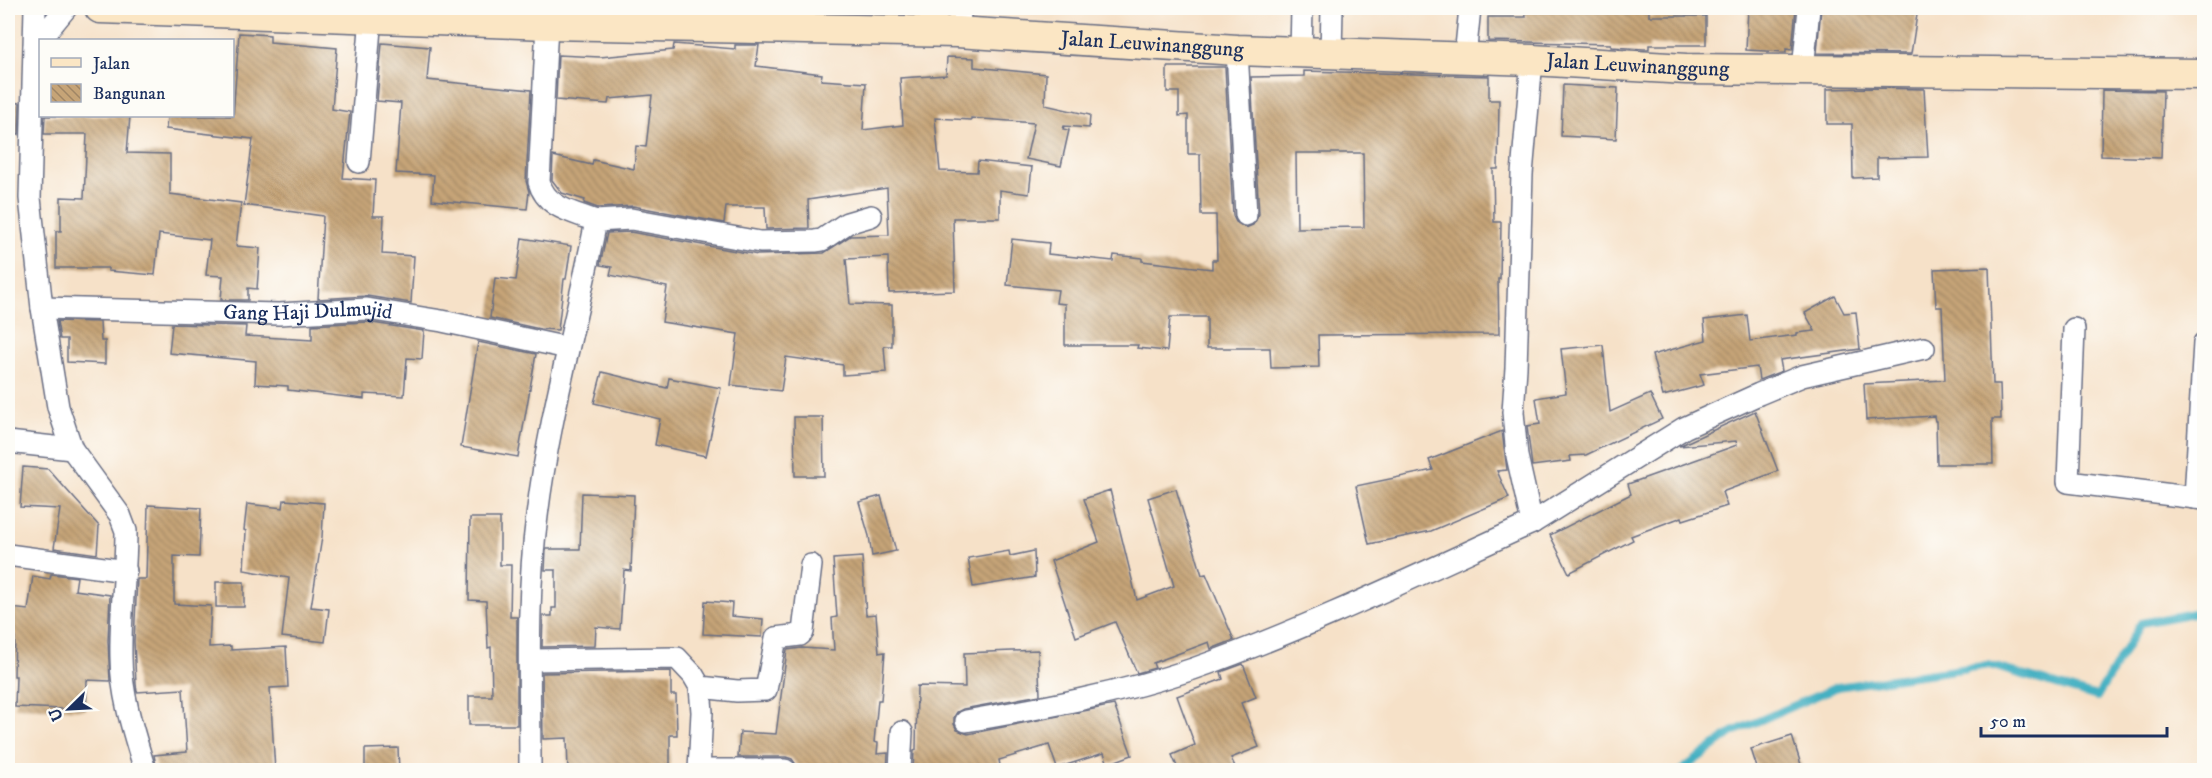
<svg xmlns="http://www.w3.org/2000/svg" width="2212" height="778" font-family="'IM FELL DW Pica',serif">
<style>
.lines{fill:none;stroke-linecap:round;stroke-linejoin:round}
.stream{stroke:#44b0c2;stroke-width:8}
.building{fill:url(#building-back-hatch);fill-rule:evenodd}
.minor-casing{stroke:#686d83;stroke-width:24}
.secondary-casing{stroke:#686d83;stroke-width:33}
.minor{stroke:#fff;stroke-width:21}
.secondary{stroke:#fbe6c4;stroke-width:30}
.labels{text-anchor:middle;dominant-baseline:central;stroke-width:4.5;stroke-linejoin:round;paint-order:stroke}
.street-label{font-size:21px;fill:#1b2f5e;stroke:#fdfcf7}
</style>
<defs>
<pattern id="building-back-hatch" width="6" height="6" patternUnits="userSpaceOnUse" patternTransform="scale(1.5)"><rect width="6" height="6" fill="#c6a477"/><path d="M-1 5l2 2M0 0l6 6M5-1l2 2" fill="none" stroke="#a08665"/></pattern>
</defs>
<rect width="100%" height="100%" fill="#fdfcf7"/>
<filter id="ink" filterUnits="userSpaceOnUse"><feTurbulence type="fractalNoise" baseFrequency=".0167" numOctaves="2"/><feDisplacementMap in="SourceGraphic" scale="12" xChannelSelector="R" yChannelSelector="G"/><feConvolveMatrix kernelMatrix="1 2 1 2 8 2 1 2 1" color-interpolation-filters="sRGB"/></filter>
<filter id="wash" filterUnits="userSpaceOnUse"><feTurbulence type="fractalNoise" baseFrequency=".008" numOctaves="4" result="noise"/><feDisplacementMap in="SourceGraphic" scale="24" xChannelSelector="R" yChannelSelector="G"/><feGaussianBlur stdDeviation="1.35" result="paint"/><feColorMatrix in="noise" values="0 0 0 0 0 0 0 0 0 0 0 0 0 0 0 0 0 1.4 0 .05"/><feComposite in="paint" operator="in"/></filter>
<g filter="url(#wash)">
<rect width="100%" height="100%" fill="#f6e1c8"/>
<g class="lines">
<polyline class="stream" points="1682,770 1733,732 1837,687 1989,665 2097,697 2141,623 2204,611"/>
</g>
<g id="blocks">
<g class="building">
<polygon points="1525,8 1649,8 1649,16 1706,16 1706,45 1649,45 1649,49 1644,49 1611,47 1611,44 1488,41 1488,17 1526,17"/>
<polygon points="1748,8 1796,8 1792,50 1786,49 1786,52 1746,50"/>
<polygon points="1821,8 1918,8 1911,54 1817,53"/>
<polygon points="239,33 270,35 270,42 337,48 332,109 350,112 343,178 375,180 373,216 384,216 382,254 414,256 411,303 367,296 318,299 323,216 244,205 253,139 166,129 167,116 233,116"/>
<polygon points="382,43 430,47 427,80 531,90 526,181 529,192 527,209 432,200 434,175 396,173 401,103 377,101"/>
<polygon points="674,44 735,49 735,45 759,45 756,66 822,74 821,80 866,83 863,130 903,125 900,78 946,75 947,57 974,58 974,67 1046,74 1045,105 1090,115 1089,128 1064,126 1063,129 1069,130 1061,166 1026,159 1034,123 971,118 971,120 935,118 940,171 977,172 978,161 1032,167 1029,194 1000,190 1000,218 953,218 955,291 889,293 888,257 846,259 850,304 892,305 892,346 884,346 886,372 843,375 843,365 786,357 781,391 731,385 738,334 662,322 667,287 610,275 612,267 600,265 607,233 630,232 758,255 824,253 850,236 889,235 887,188 808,200 809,228 766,229 765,207 726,207 724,223 633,206 598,208 584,203 585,200 562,193 552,180 553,156 592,165 593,160 634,169 636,146 646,147 652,95 609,99 608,104 556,100 558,55 600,57 673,50"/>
<path d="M 1167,67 L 1225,67 L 1233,216 L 1236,222 L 1246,228 L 1253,225 L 1259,214 L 1251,77 L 1304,76 L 1304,71 L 1489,76 L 1489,100 L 1499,100 L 1498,169 L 1493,169 L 1494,222 L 1501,222 L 1500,279 L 1498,279 L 1499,334 L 1318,335 L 1319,367 L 1271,368 L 1270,348 L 1207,348 L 1207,317 L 1170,317 L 1167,351 L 1137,348 L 1138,345 L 1065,345 L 1065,304 L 1056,303 L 1058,290 L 1007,285 L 1012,239 L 1049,243 L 1048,254 L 1113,261 L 1114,255 L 1142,258 L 1142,261 L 1212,269 L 1212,260 L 1217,260 L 1216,215 L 1201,215 L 1200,154 L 1188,154 L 1188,115 L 1179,116 L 1179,92 L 1167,92 ZM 1296,153 L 1363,153 L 1364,227 L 1297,228 Z"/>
<polygon points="1563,85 1618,88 1616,139 1561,136"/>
<polygon points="1871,88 1924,89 1928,157 1877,158 1877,177 1853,178 1852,124 1827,124 1827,89"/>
<polygon points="2102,90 2163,91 2161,158 2101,156"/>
<polygon points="8,102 20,103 19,134 8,134"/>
<polygon points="45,116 130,116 127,153 170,154 170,194 241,203 236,246 260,248 257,289 248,288 248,300 221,300 223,276 206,275 210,240 159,234 155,275 108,271 108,268 56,268 56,231 61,231 61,197 84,198 87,134 44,134"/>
<polygon points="522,238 571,246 566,279 564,279 558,330 540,329 490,318 495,278 516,280"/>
<polygon points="1989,267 1993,384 2000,384 2001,419 1992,419 1993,464 1937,464 1936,421 1935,421 1934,416 1866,420 1864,384 1945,380 1942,307 1936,307 1934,269"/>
<polygon points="1835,296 1844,313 1856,312 1860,349 1780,360 1782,371 1759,380 1757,367 1700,374 1704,385 1663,396 1652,355 1706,340 1704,320 1747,315 1750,341 1797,335 1797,333 1815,331 1805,313"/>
<polygon points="57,321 100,322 101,341 105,341 105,364 67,362 67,339 60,339"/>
<polygon points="366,322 424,331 422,359 407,358 404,396 364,394 364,399 288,390 288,386 255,384 256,361 169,353 172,324 246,326 245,336 312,340 312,325"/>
<polygon points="478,342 536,354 518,457 461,447"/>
<polygon points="1603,345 1610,412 1650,394 1662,419 1586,455 1570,456 1571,461 1532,466 1527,426 1540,424 1536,398 1566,393 1561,349"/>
<polygon points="602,372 667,388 669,378 721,388 706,456 655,445 660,419 594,403"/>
<polygon points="1755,411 1778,471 1722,492 1727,506 1683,520 1682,517 1631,536 1633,540 1569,573 1550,535 1631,494 1628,484 1737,445 1736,441 1679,446"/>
<polygon points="794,417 823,417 824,476 795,476"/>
<polygon points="1502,431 1507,470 1497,471 1509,498 1431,531 1369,544 1356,486 1433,470 1429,460"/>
<polygon points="23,467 48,469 99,526 97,554 54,548 60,509 20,507"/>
<polygon points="1176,489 1202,575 1206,574 1234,640 1211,649 1209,642 1153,663 1155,668 1137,673 1115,622 1076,637 1051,561 1099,542 1084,499 1110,490 1137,600 1174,586 1148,498"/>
<polygon points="582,493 634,495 631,571 624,570 620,629 596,627 595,646 542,647 543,616 552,616 552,608 556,608 556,570 545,570 546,549 580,549"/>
<polygon points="881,496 896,551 872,556 869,536 859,502"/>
<polygon points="284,500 324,503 322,537 311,607 329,609 325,642 282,637 289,578 244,570 246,531 244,530 247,504 283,508"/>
<polygon points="148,505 201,508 199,557 174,556 174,604 211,606 209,647 231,646 231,650 286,647 288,687 270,688 275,771 157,771 154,755 187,752 183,689 137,692 136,684 134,641 137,579 146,579"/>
<polygon points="470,518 500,518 500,565 511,565 510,617 517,617 517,725 469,725 469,696 492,696 491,647 488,648 486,601 469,600"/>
<polygon points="1009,551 1010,556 1034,551 1035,577 973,587 968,558"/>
<polygon points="862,557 866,615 876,614 879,653 885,652 881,700 878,700 874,742 878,743 877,754 888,753 887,771 817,769 817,766 797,766 792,759 786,757 738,757 740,732 776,734 787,650 802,648 834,650 832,618 837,617 833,559"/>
<polygon points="51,574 77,577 75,590 110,595 108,641 110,681 87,680 86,710 15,707 16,676 14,676 15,634 8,633 11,608 28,610 33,576 50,579"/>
<rect x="216" y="582" width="28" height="25"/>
<polygon points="705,601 732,603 731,616 763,619 762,637 703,634"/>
<polygon points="1038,650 1040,695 963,709 957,712 954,717 954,724 957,730 968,734 1114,705 1132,755 1108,764 1104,753 1057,768 1049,745 999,760 1001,771 913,771 914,751 916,750 917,686 965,687 964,653"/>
<polygon points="1243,664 1256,697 1241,703 1259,747 1231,758 1237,771 1179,771 1172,755 1195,745 1177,696 1223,679 1221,672"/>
<polygon points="671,671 671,695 676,695 677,735 670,735 670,771 568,771 567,738 543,739 542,673"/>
<polygon points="1792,736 1803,771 1758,771 1751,749"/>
<polygon points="398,748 399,771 365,771 365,749"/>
</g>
</g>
</g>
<g filter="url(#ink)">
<use href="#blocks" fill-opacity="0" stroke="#686d83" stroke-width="1.5"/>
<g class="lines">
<defs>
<g id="minor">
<path d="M 35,8 L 30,198 L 42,308 L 58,407 L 72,449 L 120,515 L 126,531 C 126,573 120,615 121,657 C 121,695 134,734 145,770"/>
<path d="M 547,24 L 539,182 C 546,208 573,212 596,221"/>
<polyline points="957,32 961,8"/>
<polyline points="34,47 66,8"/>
<polyline points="1237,50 1246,215"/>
<polyline points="1301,53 1302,8"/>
<polyline points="1331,54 1332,8"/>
<polyline points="1465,57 1470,8"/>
<polyline points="1803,70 1809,8"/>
<polyline points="359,162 371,16"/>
<path id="s1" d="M 42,308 L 279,314 L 367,309 L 442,321 L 568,348"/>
<polyline points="2074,329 2068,482 2204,499"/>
<polyline points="8,442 72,449"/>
<polyline points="2195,498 2204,343"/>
<polyline points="1532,523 1684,428 1759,394 1802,376 1924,348"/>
<polyline points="8,555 126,571"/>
<polyline points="530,660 677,658 693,675 700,687 737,691 766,690 776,638 800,635 803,632 811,565"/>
<path d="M 966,721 C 1042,708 1119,694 1193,669 C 1309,628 1420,574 1532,523 L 1517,456 L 1513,412 L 1516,368 L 1522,174 L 1532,60"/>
<path d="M 530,770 C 530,686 526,600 537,516 C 549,416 577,320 596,221 L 631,219 L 760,242 L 815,241 L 822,240 L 847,223 L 871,216"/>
<polyline points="699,770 785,770"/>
<polyline points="699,770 702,712 700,687"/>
<polyline points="900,770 902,732"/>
</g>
<g id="secondary">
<path id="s2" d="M 100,8 L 547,24 L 957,32 L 1237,50 L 1532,60 L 1686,69 L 2204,74"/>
</g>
</defs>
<use href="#minor" class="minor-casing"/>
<use href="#secondary" class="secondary-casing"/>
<use href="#minor" class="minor"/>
<use href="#secondary" class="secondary"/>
</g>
</g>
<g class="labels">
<g class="street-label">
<text stroke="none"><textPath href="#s2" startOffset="1053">Jalan Leuwinanggung</textPath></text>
<text stroke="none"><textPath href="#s2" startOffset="1539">Jalan Leuwinanggung</textPath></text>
<text stroke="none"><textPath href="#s1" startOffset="266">Gang Haji Dulmujid</textPath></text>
</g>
</g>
<rect width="2212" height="778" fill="none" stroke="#fdfcf7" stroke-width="30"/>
<rect x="39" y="39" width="195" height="78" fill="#fdfcf7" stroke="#a3aaba" stroke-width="1.5"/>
<rect x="51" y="58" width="30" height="9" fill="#fbe6c4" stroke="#a3aaba" stroke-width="1.5"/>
<text x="93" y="69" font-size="18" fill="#1b2f5e">Jalan</text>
<rect x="51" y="84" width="30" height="18" fill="url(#building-back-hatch)" stroke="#a3aaba" stroke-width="1.5"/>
<text x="93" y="99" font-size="18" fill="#1b2f5e">Bangunan</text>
<g transform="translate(69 709) rotate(246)" stroke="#fdfcf7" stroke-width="4.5" paint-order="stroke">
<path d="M0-4.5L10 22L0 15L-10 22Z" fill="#1b2f5e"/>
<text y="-9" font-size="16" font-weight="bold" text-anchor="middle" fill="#1b2f5e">U</text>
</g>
<path d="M1981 727v9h186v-9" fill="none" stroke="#1b2f5e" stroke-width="3"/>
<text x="1990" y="727" font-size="18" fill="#1b2f5e" stroke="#fdfcf7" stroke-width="4.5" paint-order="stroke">50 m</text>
</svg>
